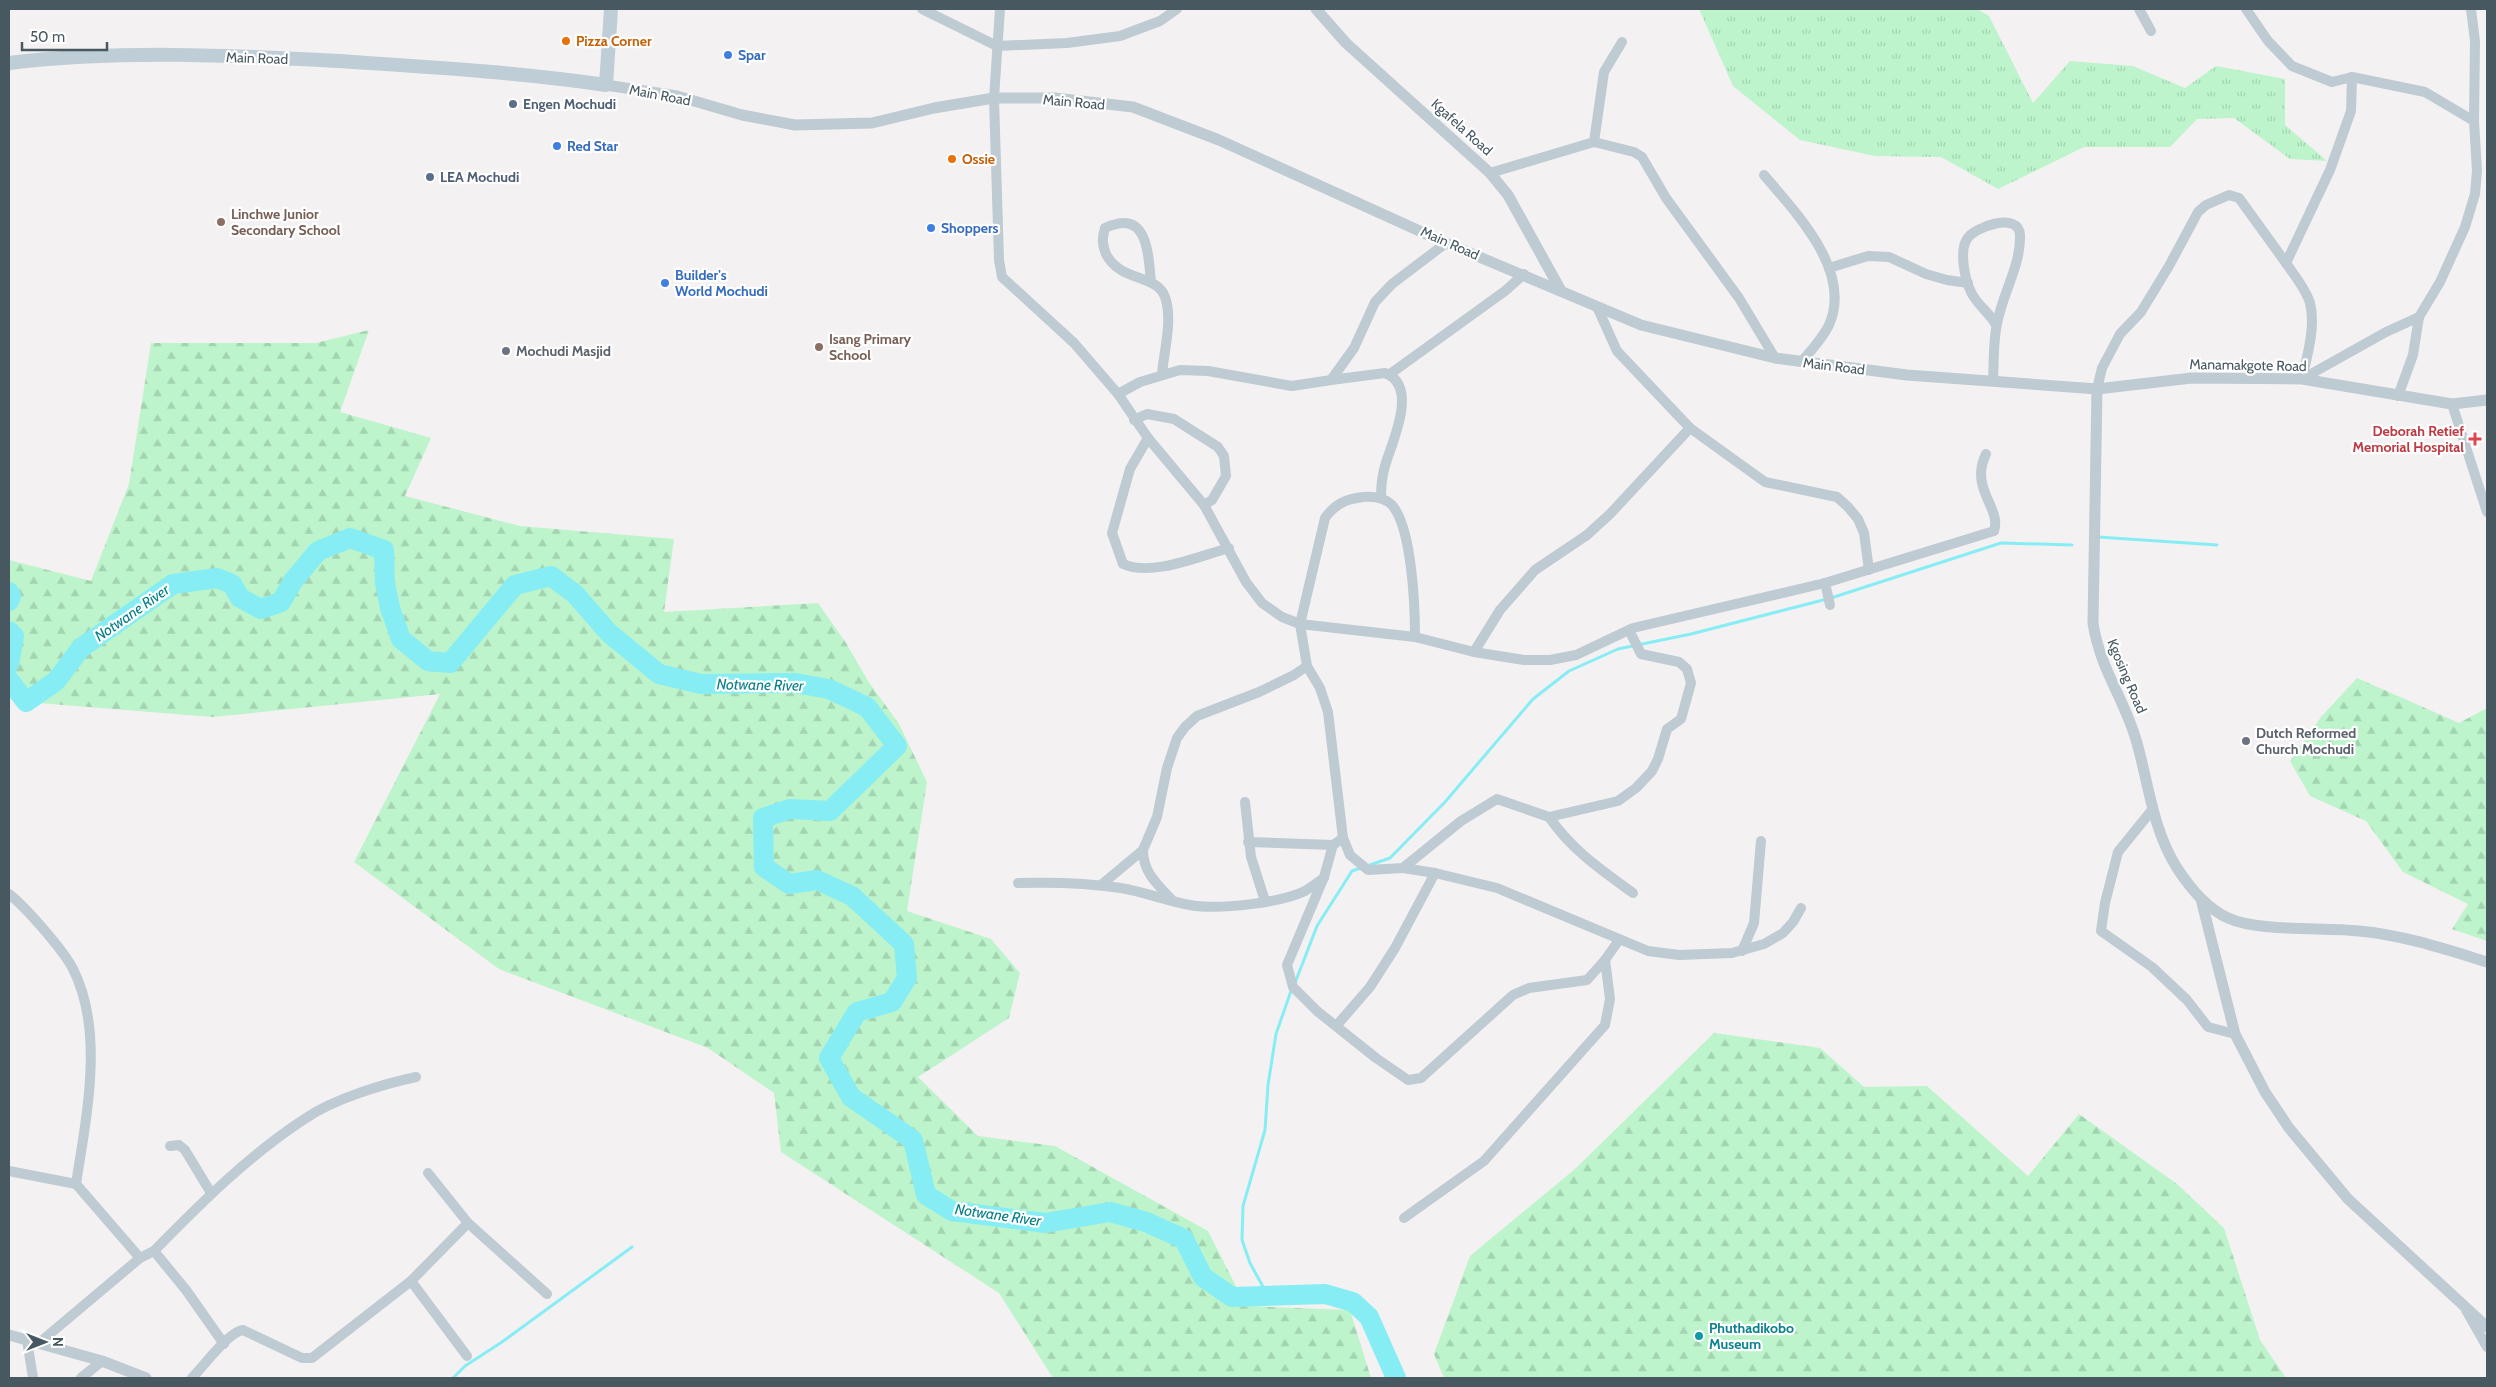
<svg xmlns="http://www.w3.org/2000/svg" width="2496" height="1387" font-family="Cabin,sans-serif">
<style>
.grass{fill:url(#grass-tufts)}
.forest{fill:url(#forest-firs)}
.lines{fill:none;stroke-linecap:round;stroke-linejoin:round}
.stream{stroke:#87edf4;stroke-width:3}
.river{stroke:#87edf4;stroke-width:20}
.minor{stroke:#becbd2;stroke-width:10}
.tertiary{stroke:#becbd2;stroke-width:11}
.secondary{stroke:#becdd6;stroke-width:14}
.food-dot{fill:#e8710a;stroke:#fff;stroke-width:2}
.shop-dot{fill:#3f7fe0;stroke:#fff;stroke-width:2}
.service-dot{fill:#5c6f8a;stroke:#fff;stroke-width:2}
.education-dot{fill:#8d6e63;stroke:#fff;stroke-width:2}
.worship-dot{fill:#6b7280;stroke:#fff;stroke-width:2}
.health-dot{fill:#e0444e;stroke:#fff;stroke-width:2}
.culture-dot{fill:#0f9aa8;stroke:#fff;stroke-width:2}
.labels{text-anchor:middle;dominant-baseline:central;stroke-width:4.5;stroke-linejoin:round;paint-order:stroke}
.food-label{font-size:14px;font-weight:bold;fill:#c56008;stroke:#fff;text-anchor:start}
.shop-label{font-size:14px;font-weight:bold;fill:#366cbe;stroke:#fff;text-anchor:start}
.street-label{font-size:14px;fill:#475861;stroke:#fff}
.service-label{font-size:14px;font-weight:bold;fill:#4e5e75;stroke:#fff;text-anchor:start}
.education-label{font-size:14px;font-weight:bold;fill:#785e54;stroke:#fff;text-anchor:start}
.worship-label{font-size:14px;font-weight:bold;fill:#5b616d;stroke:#fff;text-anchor:start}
.health-label{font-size:14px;font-weight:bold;fill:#be3a42;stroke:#fff;text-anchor:end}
.culture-label{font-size:14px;font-weight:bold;fill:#0d838f;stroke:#fff;text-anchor:start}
.water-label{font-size:15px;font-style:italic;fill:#057f88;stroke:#fff}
</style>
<defs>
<pattern id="grass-tufts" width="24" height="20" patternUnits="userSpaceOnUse" patternTransform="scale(1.25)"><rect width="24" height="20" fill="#bdf4cb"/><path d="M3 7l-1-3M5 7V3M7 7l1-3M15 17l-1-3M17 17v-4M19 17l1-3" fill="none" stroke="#a4d3b1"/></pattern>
<pattern id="forest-firs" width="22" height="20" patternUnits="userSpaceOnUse" patternTransform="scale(1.25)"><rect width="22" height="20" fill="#bdf4cb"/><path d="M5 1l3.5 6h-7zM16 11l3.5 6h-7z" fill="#a4d3b1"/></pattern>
</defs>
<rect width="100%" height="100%" fill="#f4f1f2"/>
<polygon class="grass" points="1699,9 1977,9 1989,16 2033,103 2070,61 2133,66 2185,88 2216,66 2285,79 2285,125 2327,161 2290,159 2234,118 2197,119 2170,147 2084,147 1998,189 1941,157 1875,156 1800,140 1733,86"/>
<g class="forest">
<polygon points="369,330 340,412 431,438 405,496 520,526 674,539 664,612 818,603 846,643 868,681 899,724 927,782 907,911 991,939 1020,973 1009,1018 918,1077 978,1136 1055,1146 1208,1231 1246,1306 1350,1310 1371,1378 1053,1378 999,1293 781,1152 774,1093 708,1048 499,969 354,862 440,694 213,717 26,702 9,693 9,560 91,581 129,484 151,343 316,343"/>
<polygon points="2357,678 2459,723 2487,708 2487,941 2452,929 2468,904 2403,872 2366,821 2310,796 2290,761 2321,717"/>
<polygon points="1714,1033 1820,1048 1864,1087 1927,1086 2028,1176 2079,1114 2177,1184 2224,1228 2260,1340 2286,1378 1444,1378 1434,1354 1470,1256 1575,1169"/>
</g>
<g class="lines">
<g class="stream">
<polyline points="2098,537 2217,545"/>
<polyline points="1367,866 1390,858 1445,802 1533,699 1569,671 1618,649 1691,634 1831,598 2001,543 2072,545"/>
<polyline points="1295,983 1317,926 1352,871 1361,868"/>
<polyline points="1268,1296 1250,1263 1242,1240 1243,1206 1265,1130 1268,1085 1276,1034 1292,988"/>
<polyline points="453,1378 465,1366 502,1342 632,1247"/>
</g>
<g class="river">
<polyline points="9,592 11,596 9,601"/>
<polyline points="9,631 14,636 9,664"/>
<polyline points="9,680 26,702 56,681 81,648 173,584 217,578 232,584 240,598 261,609 281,602 293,581 318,551 350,538 384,550 385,583 390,608 401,639 428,661 450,663 515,585 551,576 575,594 609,633 659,674 701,684 795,683 829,689 867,707 897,746 830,811 790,809 763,818 764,867 789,884 817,880 852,896 904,944 907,978 892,1002 857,1012 829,1058 851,1097 913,1140 926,1195 952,1211 1045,1223 1110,1212 1146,1222 1184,1239 1203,1277 1232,1297 1325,1294 1353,1302 1369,1317 1396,1378"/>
</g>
<g class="minor">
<polyline points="922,9 997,46 1067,43 1120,36 1160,21 1177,9"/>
<path d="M 1000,9 L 994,98 L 999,260 L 1002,277 L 1074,343 L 1118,394 L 1148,438 L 1204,505 L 1246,582 L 1262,603 L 1282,617 L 1300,624 L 1415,637 L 1474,652 L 1524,660 L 1550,660 L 1576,655 L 1633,628 L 1825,583 L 1994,531 C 2002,508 1969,489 1986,454"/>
<polyline points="2139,9 2151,31"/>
<polyline points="2246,9 2268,41 2292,66 2332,82 2352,77 2425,92 2474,121"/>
<polyline points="1594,142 1634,152 1642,157 1666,198 1739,298 1775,358"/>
<polyline points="1490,173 1594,142 1604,72 1622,42"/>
<path d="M 1764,175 C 1796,213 1853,271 1829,325 C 1822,339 1811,351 1801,362"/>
<polyline points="1829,268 1868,256 1889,257 1926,274 1947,280 1968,283"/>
<path d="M 1151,282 C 1148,253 1148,208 1105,228 C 1102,238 1102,244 1106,254 C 1120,282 1157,274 1165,297 C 1173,319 1164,351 1162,374"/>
<polyline points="1598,309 1617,351 1690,428 1765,482 1837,497 1848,507 1858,519 1864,533 1869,570"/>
<polyline points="1390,374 1505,291 1524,274"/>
<polyline points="2302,379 2386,332 2419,317 2440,282 2465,227 2475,194 2477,171 2474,121 2475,41 2471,9"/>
<path d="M 2302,379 C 2307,356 2316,327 2310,303 C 2306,289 2294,275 2286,263 L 2330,170 L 2351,111 L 2352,77"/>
<path d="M 1331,380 L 1385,373 C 1420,386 1391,444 1385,466 C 1382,476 1381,486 1381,497"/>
<path d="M 1993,381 C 1994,363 1993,342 1997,324 C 2002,294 2021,266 2020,235 C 2019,211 1974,227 1967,239 C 1959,251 1965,280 1971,292 C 1977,305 1990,313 1996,325"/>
<polyline points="2097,389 2102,368 2120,334 2141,312 2169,266 2198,212 2206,205 2229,195 2239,198 2286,263"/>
<polyline points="1118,394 1140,382 1180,370 1208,371 1292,386 1331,380 1354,348 1375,302 1392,284 1446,243"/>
<polyline points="2398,396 2413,355 2419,317"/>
<polyline points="2452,404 2487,512"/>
<polyline points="1134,420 1147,414 1174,419 1218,447 1224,456 1226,476 1212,500 1204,505"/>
<path d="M 1148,438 L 1130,469 L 1112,533 L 1123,564 C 1152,577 1199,556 1229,548"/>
<polyline points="1825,583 1830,605"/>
<path d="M 1415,637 C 1415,606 1412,528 1392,505 C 1384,497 1374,496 1363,497 C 1346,499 1335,504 1325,518 L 1300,624 L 1307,666 L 1320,688 L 1328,712 L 1343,838 L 1350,855 L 1368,870 L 1403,868 L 1461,821 L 1497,799 L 1549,817 L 1618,801 L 1636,788 L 1652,771 L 1658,759 L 1667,729 L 1681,719 L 1691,683 L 1687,669 L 1679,662 L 1641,654 L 1629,630"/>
<polyline points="1474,652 1500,610 1535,570 1587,535 1610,514 1690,428"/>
<polyline points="1245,802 1251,857 1265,901"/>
<polyline points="2152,810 2118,852 2105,903 2101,931 2152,967 2187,1000 2208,1027 2235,1034"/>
<path d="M 1549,817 C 1573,851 1600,869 1633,893"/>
<polyline points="1343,838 1333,845 1324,877 1287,965 1293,987 1317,1011 1376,1058 1408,1080 1421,1078 1513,995 1529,988 1587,980 1605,960 1619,940"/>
<polyline points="1248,842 1333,845"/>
<path d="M 1143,850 C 1143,872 1157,884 1171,899"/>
<polyline points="1403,868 1435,873 1497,888 1648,951 1679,955 1732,953 1764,944 1783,933 1793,922 1801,908"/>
<path d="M 1018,883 C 1053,882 1087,883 1121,888 C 1146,892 1171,903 1196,906 C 1223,909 1280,903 1305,891 C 1311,887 1318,882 1324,878"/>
<polyline points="1101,885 1143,850 1157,817 1167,768 1177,738 1185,727 1197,716 1259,692 1294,675 1307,666"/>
<path d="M 9,894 C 23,905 34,918 46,932 C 56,944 66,955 73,969 C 105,1032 86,1118 76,1184"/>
<polyline points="1742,951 1754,923 1761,841"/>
<polyline points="1337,1025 1370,987 1395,948 1435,873"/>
<polyline points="170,1146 179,1145 185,1150 211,1193"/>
<polyline points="9,1171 76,1184 140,1258"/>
<polyline points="1404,1218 1484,1161 1605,1025 1610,999 1605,960"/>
<polyline points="468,1223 547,1294"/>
<polyline points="154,1251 186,1290 224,1344"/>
<polyline points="411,1281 467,1356"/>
<polyline points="2466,1310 2487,1347"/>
<polyline points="27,1340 33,1378"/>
<path d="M 39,1343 L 140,1258 L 154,1251 C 201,1203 249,1155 306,1118 C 334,1099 383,1084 416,1077"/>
<polyline points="81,1378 102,1361"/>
<path d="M 192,1378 C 203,1367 228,1332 243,1330 L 302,1358 L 312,1358 L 411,1281 L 468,1223 L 428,1173"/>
</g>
<g class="tertiary">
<polyline points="1316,9 1346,43 1490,173 1508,195 1560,289"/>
<polyline points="606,85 677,96 742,115 795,125 872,123 934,108 994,98 1055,98 1133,107 1219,140 1446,243 1641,325 1775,358 1907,375 2097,389 2192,378 2302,379 2452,404 2487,400"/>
<path d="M 2097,389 L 2093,623 C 2100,670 2125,699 2137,743 C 2149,786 2153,830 2177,868 C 2190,888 2206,908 2228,918 C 2258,932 2323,927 2359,931 C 2403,935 2445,949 2487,962"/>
<polyline points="2201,899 2235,1034 2265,1092 2289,1128 2348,1199 2487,1327"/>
<polyline points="9,1335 102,1361 146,1378"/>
</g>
<path class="secondary" d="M 9,63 C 118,50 228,55 338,61 C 428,67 517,72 606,85 L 611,9"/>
</g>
<g class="food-dot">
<circle cx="566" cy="41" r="5"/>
<circle cx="952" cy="159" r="5"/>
</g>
<g class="shop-dot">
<circle cx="728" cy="55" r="5"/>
<circle cx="557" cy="146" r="5"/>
<circle cx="931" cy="228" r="5"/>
<circle cx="665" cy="283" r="5"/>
</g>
<g class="service-dot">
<circle cx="513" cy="104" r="5"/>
<circle cx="430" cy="177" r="5"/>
</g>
<g class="education-dot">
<circle cx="221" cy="222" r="5"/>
<circle cx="819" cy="347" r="5"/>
</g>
<g class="worship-dot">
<circle cx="506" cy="351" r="5"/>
<circle cx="2246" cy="741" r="5"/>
</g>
<path class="health-dot" d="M2472.5 431.5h5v5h5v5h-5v5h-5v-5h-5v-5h5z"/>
<circle class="culture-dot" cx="1699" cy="1336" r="5"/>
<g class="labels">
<g class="food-label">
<text x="576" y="41">Pizza Corner</text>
<text x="962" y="159">Ossie</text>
</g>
<g class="shop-label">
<text x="738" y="55">Spar</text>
<text x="567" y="146">Red Star</text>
<text x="941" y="228">Shoppers</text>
<text x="675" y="275">Builder's<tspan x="675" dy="16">World Mochudi</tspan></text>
</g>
<g class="street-label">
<text transform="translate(257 58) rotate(2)">Main Road</text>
<text transform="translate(660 95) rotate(11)">Main Road</text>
<text transform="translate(1074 102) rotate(5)">Main Road</text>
<text transform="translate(1462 127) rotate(42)">Kgafela Road</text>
<text transform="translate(1450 243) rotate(24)">Main Road</text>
<text transform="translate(2248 365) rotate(1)">Manamakgote Road</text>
<text transform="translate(1834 366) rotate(7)">Main Road</text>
<text transform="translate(2127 676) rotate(67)">Kgosing Road</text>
</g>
<g class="service-label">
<text x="523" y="104">Engen Mochudi</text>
<text x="440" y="177">LEA Mochudi</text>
</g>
<g class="education-label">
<text x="231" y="214">Linchwe Junior<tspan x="231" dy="16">Secondary School</tspan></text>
<text x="829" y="339">Isang Primary<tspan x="829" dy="16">School</tspan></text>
</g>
<g class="worship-label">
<text x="516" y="351">Mochudi Masjid</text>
<text x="2256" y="733">Dutch Reformed<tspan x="2256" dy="16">Church Mochudi</tspan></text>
</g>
<g class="health-label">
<text x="2464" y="431">Deborah Retief<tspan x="2464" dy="16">Memorial Hospital</tspan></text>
</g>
<g class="culture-label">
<text x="1709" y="1328">Phuthadikobo<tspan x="1709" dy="16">Museum</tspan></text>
</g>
<g class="water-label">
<text transform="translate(132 613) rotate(-35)">Notwane River</text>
<text transform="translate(760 685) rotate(1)">Notwane River</text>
<text transform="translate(998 1215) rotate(8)">Notwane River</text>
</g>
</g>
<rect width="2496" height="1387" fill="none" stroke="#475861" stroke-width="20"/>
<g transform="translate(45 1342) rotate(90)" stroke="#ffffff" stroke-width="4" paint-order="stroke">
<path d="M0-4L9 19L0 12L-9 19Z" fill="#475861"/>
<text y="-8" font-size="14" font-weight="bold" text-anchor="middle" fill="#475861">N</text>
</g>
<path d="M22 42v8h85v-8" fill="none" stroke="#475861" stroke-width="2.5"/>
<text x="30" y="42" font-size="15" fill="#475861" stroke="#ffffff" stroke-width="4" paint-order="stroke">50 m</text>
</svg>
